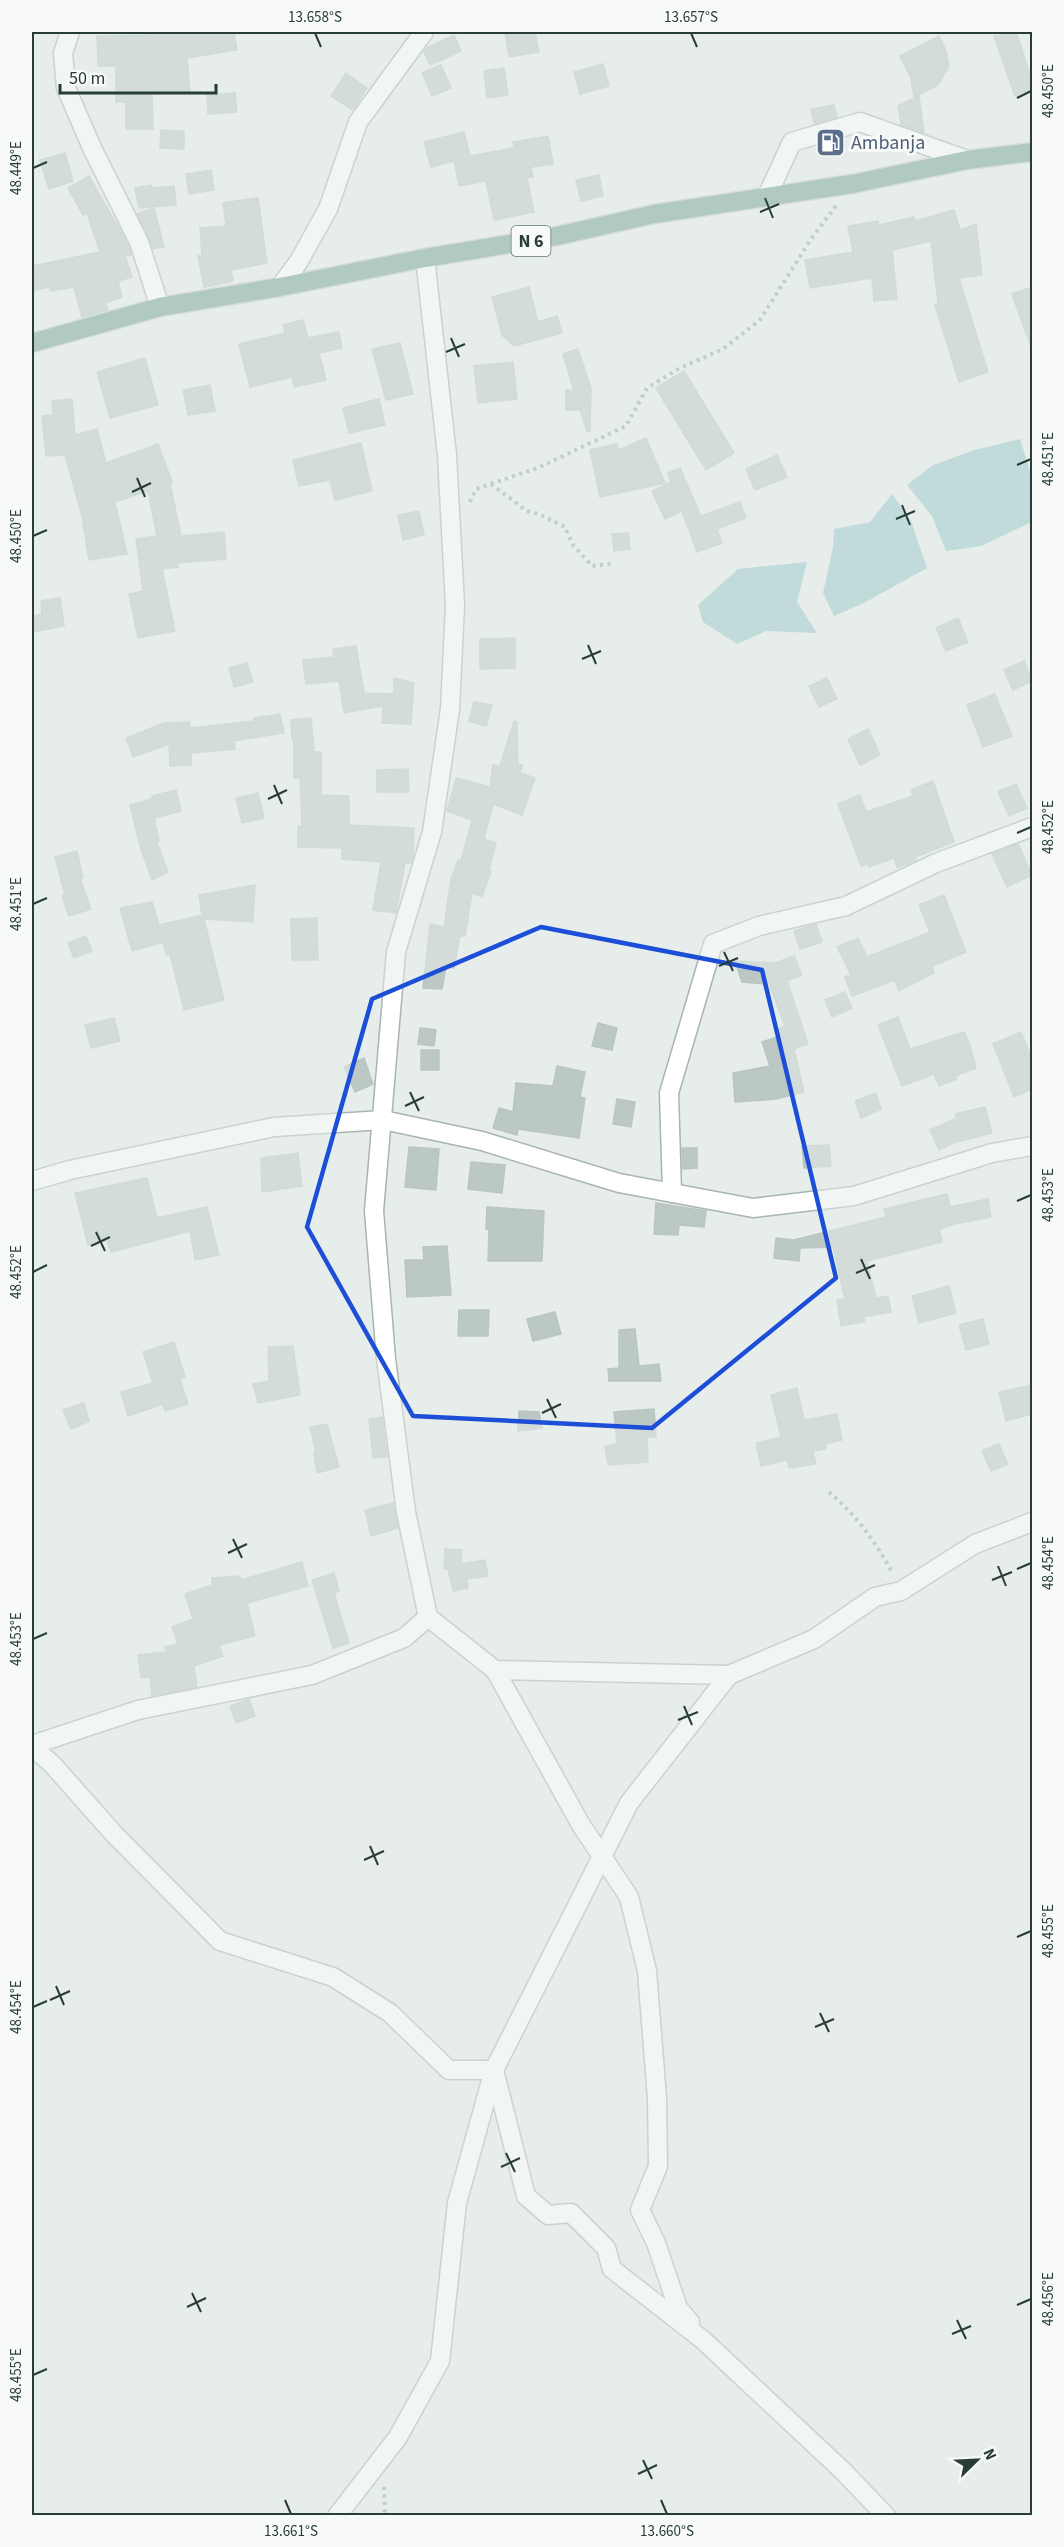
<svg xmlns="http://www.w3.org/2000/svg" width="1064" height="2547" font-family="'Source Sans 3',sans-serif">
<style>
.water{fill:#96c5cb}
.building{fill:#bcc8c3;stroke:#b9c6c0;stroke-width:1.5}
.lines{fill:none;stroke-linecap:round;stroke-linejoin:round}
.minor-casing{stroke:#a9b5b0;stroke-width:21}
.major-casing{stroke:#c3c9c7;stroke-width:21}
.path{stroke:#8bada1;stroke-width:4;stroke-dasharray:3 4.5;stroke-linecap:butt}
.minor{stroke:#fff;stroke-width:18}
.major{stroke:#709d90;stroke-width:18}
.marked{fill:none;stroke:#1d4ed8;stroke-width:4.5;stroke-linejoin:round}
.ticks{fill:none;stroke:#273d36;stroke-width:2}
.labels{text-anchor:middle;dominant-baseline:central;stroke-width:6;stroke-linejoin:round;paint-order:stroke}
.shield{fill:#f7faf8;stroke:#657670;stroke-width:1.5}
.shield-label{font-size:18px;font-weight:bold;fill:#273d36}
.service-label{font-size:20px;fill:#4e5e75;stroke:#f7faf8;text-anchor:start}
.neatline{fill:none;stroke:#273d36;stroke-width:2}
.ticks-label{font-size:15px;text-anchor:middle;fill:#273d36}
</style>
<rect width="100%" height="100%" fill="#e6edea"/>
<g class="water">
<polygon points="1020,439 1032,477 1032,522 981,546 946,551 932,516 907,485 933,465 975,450"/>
<polygon points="892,494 911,521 927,568 864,603 834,616 823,593 833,547 834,529 870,522"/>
<polygon points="807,562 797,602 817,633 766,631 737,644 703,622 698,605 738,569"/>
</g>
<g class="building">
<polygon points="155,32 234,32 237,50 187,58 190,91 152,94 153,129 126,129 126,102 116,102 116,66 98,66 97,36 156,35"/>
<polygon points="505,32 535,32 539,52 509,57"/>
<polygon points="1016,32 1032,80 1032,88 1015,96 994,36"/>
<polygon points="454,35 461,51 430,65 424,52 426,48"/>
<polygon points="939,36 946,51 949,66 938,85 914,97 911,78 900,56"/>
<polygon points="603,64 609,86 580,94 574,72"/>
<polygon points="441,65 451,88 432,96 422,73"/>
<polygon points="504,68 508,95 487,98 484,71"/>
<polygon points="346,73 367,88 353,110 331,96"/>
<polygon points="235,93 237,112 208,114 207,95"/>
<polygon points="919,96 924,132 922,132 901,125 898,106"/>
<polygon points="834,105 837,117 814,124 811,109"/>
<polygon points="161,130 184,131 184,149 160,148"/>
<polygon points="464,132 470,156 514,148 513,142 548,136 553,164 531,167 533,177 527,178 534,212 494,220 486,181 459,186 454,161 431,167 424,142"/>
<polygon points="65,153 73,181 49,189 40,160"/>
<polygon points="211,170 214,190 189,194 186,174"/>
<polygon points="599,175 603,196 581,201 576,180"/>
<polygon points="89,176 129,246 131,255 125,256 132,277 118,281 122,297 105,303 108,310 82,317 74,287 51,291 49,287 32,291 32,266 100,252 87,213 83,215 68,188"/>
<polygon points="151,185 152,188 174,186 176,205 139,208 135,188"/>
<polygon points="258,198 267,263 231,270 233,281 204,287 198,256 202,255 200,228 226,226 223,203"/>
<polygon points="154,208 164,247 153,249 137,214"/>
<polygon points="954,210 960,230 976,224 982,275 959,278 988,372 959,382 935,305 938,304 931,241 892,250 897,299 874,301 872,278 810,288 805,260 853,252 848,226 878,221 879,225 914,217 915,221"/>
<polygon points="529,287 538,322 557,316 562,333 514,346 502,335 492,297"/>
<polygon points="1032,287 1032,343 1030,344 1012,294"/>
<polygon points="303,320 308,338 339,332 342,348 319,353 326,380 294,387 292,377 250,387 239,344 285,333 283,325"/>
<polygon points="400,343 413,394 386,400 372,349"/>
<polygon points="578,349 591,388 590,431 587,431 580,410 566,410 566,390 574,391 563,354"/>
<polygon points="145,358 158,405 110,418 97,372"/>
<polygon points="513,362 517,399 478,403 474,366"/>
<polygon points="684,371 734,453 706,470 656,388"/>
<polygon points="210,385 215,411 188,415 183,390"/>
<polygon points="72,399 75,435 97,429 106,463 158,444 172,482 170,483 181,536 224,532 226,559 177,563 178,567 162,569 175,631 138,638 129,594 143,591 136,539 157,536 148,491 115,502 127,554 89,560 82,516 65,455 46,456 42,416 53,415 52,401"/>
<polygon points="379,399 385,425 349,433 343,408"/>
<polygon points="646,438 665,483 600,497 590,450 617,444 619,450"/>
<polygon points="361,443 372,491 335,500 330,480 299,486 293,460"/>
<polygon points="777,455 787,477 755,490 746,469"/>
<polygon points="680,468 701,516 740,502 746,518 717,529 722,543 697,552 682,511 665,519 652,491 671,482 668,473"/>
<polygon points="419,511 424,535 403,540 398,515"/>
<polygon points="628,533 630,549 614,551 612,534"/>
<polygon points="60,598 64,626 32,632 32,616 42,614 41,601"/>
<polygon points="958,618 968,642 946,651 936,628"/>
<polygon points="515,638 515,668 480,669 480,639"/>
<polygon points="356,646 364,693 394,694 394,678 414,683 411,724 382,723 383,706 344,713 339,681 306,684 303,660 334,657 333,649"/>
<polygon points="1024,661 1032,681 1013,690 1004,670"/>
<polygon points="247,663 253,682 234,687 229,668"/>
<polygon points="827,678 837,699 819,707 809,686"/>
<polygon points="995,694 1012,736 983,747 967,705"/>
<polygon points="474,702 492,705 486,726 469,721"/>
<polygon points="280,714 284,733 234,741 235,749 191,753 191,765 170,766 169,744 133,757 126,738 164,723 190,722 190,728 254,721 254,718"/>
<polygon points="311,718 314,752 321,752 321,795 349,796 349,825 414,828 413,857 411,863 405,863 396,913 373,910 381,862 342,859 342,848 298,847 298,826 302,826 300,778 294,778 294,740 292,740 291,720"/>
<polygon points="514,721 517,722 518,765 523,765 520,773 535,778 522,815 493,804 484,839 496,843 489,870 491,871 482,897 472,893 465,936 460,936 454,968 446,967 442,989 423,988 430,924 444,927 451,879 458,860 461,861 472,820 447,811 456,778 490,787 493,765 500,766"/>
<polygon points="868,729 880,755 860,765 848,739"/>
<polygon points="408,769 409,792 377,792 377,770"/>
<polygon points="933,781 954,842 915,857 916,860 897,868 894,858 869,867 868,864 861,866 838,804 860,795 866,812 913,796 911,790"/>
<polygon points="1016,784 1027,808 1009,816 998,792"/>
<polygon points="176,790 181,811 154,818 159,841 157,842 168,872 152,880 140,846 130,805 152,799 152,796"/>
<polygon points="258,793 264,818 242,823 236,798"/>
<polygon points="1018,844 1032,875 1007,887 992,854"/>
<polygon points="77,851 83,878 80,878 91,909 69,916 62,896 65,895 55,857"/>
<polygon points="255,885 253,922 204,919 224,1000 184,1010 170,954 166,955 163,942 132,951 120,908 152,902 159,925 202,915 199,895"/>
<polygon points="944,895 966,952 932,966 934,973 899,991 894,980 852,996 845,977 851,975 837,947 858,938 867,957 930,932 919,905"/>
<polygon points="317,918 318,960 292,960 291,919"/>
<polygon points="816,924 822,942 800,949 794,931"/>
<polygon points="86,936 92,951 74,958 68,943"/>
<polygon points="794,956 802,975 787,981 808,1044 794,1049 804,1092 776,1099 735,1102 733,1073 770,1066 762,1042 780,1036 778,1029 785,1026 769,984 742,982 735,961 775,963"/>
<polygon points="845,992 852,1008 832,1017 825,1000"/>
<polygon points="898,1017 910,1049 964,1032 970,1045 976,1068 955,1076 957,1079 939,1086 934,1074 902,1086 878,1025"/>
<polygon points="114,1018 120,1041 91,1048 85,1025"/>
<polygon points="598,1023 617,1028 612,1050 592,1046"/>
<polygon points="420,1028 436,1030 434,1046 418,1044"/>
<polygon points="1021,1032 1032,1059 1032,1089 1014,1097 993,1044"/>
<rect x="421" y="1050" width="18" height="20"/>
<polygon points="364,1058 373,1084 355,1092 344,1067"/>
<polygon points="557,1066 585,1072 580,1097 585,1098 579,1138 518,1129 517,1135 493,1128 499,1108 513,1112 516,1083 553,1086"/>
<polygon points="876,1093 881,1109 861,1118 855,1101"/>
<polygon points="617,1099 635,1102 631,1127 613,1124"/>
<polygon points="985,1107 992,1133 953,1143 939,1150 930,1130 957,1118 955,1114"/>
<polygon points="829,1145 831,1166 804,1168 802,1146"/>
<polygon points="409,1147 439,1149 436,1190 405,1187"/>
<polygon points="682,1148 697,1148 697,1168 683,1169"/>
<polygon points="298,1153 302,1186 262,1192 261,1158"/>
<polygon points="471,1162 505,1165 502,1193 468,1189"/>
<polygon points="147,1178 157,1218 207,1207 219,1255 195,1260 190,1231 111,1252 107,1241 88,1245 75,1193"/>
<polygon points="947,1194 950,1207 988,1199 991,1217 955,1224 939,1229 942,1242 867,1261 876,1298 888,1296 891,1312 864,1317 865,1322 841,1326 837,1300 845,1299 833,1247 800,1248 799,1261 774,1258 776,1238 794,1240 886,1217 884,1209"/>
<polygon points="656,1203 706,1211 704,1227 679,1225 678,1235 654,1234"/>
<polygon points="487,1207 544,1211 542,1261 488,1261 489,1229 486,1229"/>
<polygon points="447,1246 451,1295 407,1297 405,1260 424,1260 423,1247"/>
<polygon points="949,1286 956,1313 919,1323 912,1296"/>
<polygon points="459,1310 489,1310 488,1336 458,1336"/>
<polygon points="555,1312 561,1334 533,1341 527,1319"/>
<polygon points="983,1319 989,1344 966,1350 959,1325"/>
<polygon points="635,1329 639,1366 659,1364 661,1381 609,1381 608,1369 619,1368 619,1330"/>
<polygon points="174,1342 185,1377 180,1379 188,1404 165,1411 163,1404 128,1416 121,1392 153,1383 143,1352"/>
<polygon points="293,1346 300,1395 258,1403 253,1384 269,1381 268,1347"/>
<polygon points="1032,1385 1032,1414 1006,1421 999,1392"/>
<polygon points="797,1388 804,1420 837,1414 842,1440 825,1444 826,1449 813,1451 816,1464 789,1468 787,1460 761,1466 756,1443 781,1437 771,1395"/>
<polygon points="84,1403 89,1421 71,1429 63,1410"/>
<polygon points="654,1409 656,1437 647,1437 648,1462 608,1465 605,1446 617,1444 614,1412"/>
<polygon points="519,1411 539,1412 542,1428 518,1431"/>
<polygon points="382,1417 387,1457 373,1458 369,1419"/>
<polygon points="327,1424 339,1467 317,1473 314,1452 316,1452 310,1427"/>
<polygon points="999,1444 1008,1464 991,1471 982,1451"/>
<polygon points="393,1503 398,1528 371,1536 365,1510"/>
<polygon points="445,1549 462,1550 461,1564 485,1560 488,1576 467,1579 468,1588 453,1591 448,1569 444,1569"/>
<polygon points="302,1562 308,1586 247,1603 255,1636 219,1645 223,1656 194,1666 197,1687 152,1696 150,1677 141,1678 138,1655 166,1652 165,1647 178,1644 172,1627 193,1619 185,1594 212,1585 212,1578 240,1576 241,1580"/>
<polygon points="334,1573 339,1591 334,1593 349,1643 333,1648 312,1580"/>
<polygon points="249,1699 255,1716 236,1723 230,1706"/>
</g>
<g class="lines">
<defs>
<g id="minor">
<polyline points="70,32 63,53 66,88 93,150 139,242 160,307"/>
<polyline points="767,196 792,142 860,122 967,160"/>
<polyline points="425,258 447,455 455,605 450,709 432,832 396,952 374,1211 386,1359 406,1512 428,1617"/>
<polyline points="280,287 299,261 328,209 358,122 424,32"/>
<polyline points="32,1181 70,1170 274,1127 383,1120 482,1141 619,1183 753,1208 854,1196 992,1153 1032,1146"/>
<polyline points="672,1193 669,1093 713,944 759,926 846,906 936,863 1032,827"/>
<polyline points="495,1670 581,1825 629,1897 647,1971 657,2098 658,2166 640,2210 656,2243 678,2308 690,2322"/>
<polyline points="32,1745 138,1710 312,1675 404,1638 428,1617 495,1670 729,1675 814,1639 875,1597 901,1591 975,1544 1032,1522"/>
<polyline points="32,1747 52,1764 114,1834 220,1941 333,1977 390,2013 449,2070 494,2070 526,2196 548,2215 571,2213 606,2248 612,2269 703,2340 843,2471 886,2516"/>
<polyline points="337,2516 398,2437 440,2361 457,2203 494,2070 629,1803 729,1675"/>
</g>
<polyline id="major" points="32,343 160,307 280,287 425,258 557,236 654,214 852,184 967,160 1032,152"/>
</defs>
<use href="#minor" class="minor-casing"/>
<use href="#major" class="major-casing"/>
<g class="path">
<polyline points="491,484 527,511 539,514 565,527 573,545 592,566 611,564"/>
<polyline points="470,502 476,489 540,467 626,426 647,388 680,368 723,349 760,320 813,236 836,206"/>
<path d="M 829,1492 C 856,1515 876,1542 893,1574"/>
<polyline points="384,2487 385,2516"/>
</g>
<use href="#minor" class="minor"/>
<use href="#major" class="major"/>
</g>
<path d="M0 0H1064V2547H0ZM 541,927 L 762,970 L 836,1278 L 652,1428 L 413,1416 L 307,1227 L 372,999 Z" fill="#e6edea" fill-opacity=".55" fill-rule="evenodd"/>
<path class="marked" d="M 541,927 L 762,970 L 836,1278 L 652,1428 L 413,1416 L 307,1227 L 372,999 Z"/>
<path class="ticks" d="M 315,33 L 321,47M 691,33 L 697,47M 1017,98 L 1031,91M 33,168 L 47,162M 765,198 L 773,218M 760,212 L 779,204M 451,338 L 459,357M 446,352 L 465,344M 1017,465 L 1031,459M 137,478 L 145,497M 132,492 L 151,483M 902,505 L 910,525M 896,519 L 915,511M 33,536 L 47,530M 588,645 L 596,664M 582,659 L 601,651M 274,785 L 282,804M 268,799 L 287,790M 1017,833 L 1031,827M 33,904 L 47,898M 724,952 L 733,971M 719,966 L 738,958M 410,1092 L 419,1111M 405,1106 L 424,1097M 1017,1201 L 1031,1195M 96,1232 L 105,1251M 91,1246 L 110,1237M 861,1259 L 870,1279M 33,1272 L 47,1265M 856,1273 L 875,1265M 547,1399 L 556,1418M 542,1413 L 561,1404M 233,1539 L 242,1558M 228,1553 L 247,1544M 998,1566 L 1006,1586M 1017,1569 L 1031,1563M 992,1580 L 1012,1572M 33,1639 L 47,1633M 684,1706 L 692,1725M 678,1720 L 698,1712M 370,1846 L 378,1865M 364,1860 L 384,1851M 1017,1937 L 1031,1931M 56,1986 L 64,2005M 50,2000 L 70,1991M 33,2007 L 47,2001M 820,2013 L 829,2032M 815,2027 L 834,2019M 506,2153 L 515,2172M 501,2167 L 520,2158M 192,2293 L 201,2312M 1017,2305 L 1031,2299M 187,2307 L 206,2298M 957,2320 L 966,2339M 952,2334 L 971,2326M 33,2375 L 47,2369M 643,2460 L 652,2479M 638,2474 L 657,2465M 285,2500 L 291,2514M 661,2500 L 667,2514"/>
<defs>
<symbol id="fuel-square" viewBox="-11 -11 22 22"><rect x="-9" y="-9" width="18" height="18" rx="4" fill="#5c6f8a" stroke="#f7faf8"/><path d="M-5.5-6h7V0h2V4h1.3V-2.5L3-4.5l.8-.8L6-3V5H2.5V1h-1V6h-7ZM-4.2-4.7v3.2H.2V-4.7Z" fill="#fff"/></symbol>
</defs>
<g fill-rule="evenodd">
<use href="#fuel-square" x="814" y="126" width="33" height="33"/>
</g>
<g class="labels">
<rect class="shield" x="511.5" y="226" width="39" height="30" rx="4.5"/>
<g class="shield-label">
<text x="531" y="241">N 6</text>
</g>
<g class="service-label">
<text x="851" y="143">Ambanja</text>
</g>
</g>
<rect width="1064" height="2547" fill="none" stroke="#f7faf8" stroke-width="66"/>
<g transform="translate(977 2460) rotate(66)" stroke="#f7faf8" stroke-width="4.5" paint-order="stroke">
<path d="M0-4.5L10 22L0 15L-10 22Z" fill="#273d36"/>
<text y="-9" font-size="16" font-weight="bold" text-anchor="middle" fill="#273d36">N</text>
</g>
<path d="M60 84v9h156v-9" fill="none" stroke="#273d36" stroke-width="3"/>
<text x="69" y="84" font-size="18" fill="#273d36" stroke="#f7faf8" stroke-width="4.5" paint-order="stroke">50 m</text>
<rect x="33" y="33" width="998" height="2481" class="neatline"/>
<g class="ticks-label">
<text x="315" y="22">13.658°S</text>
<text x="691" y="22">13.657°S</text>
<text transform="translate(1048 91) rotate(-90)" y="5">48.450°E</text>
<text transform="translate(16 168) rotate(-90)" y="5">48.449°E</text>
<text transform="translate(1048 459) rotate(-90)" y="5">48.451°E</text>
<text transform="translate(16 536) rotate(-90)" y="5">48.450°E</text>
<text transform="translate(1048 827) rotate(-90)" y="5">48.452°E</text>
<text transform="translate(16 904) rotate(-90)" y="5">48.451°E</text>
<text transform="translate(1048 1195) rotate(-90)" y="5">48.453°E</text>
<text transform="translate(16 1272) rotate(-90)" y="5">48.452°E</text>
<text transform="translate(1048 1563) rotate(-90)" y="5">48.454°E</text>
<text transform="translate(16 1639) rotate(-90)" y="5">48.453°E</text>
<text transform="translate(1048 1931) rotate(-90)" y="5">48.455°E</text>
<text transform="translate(16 2007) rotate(-90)" y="5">48.454°E</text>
<text transform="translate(1048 2299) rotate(-90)" y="5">48.456°E</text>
<text transform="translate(16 2375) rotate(-90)" y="5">48.455°E</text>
<text x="291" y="2536">13.661°S</text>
<text x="667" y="2536">13.660°S</text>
</g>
</svg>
